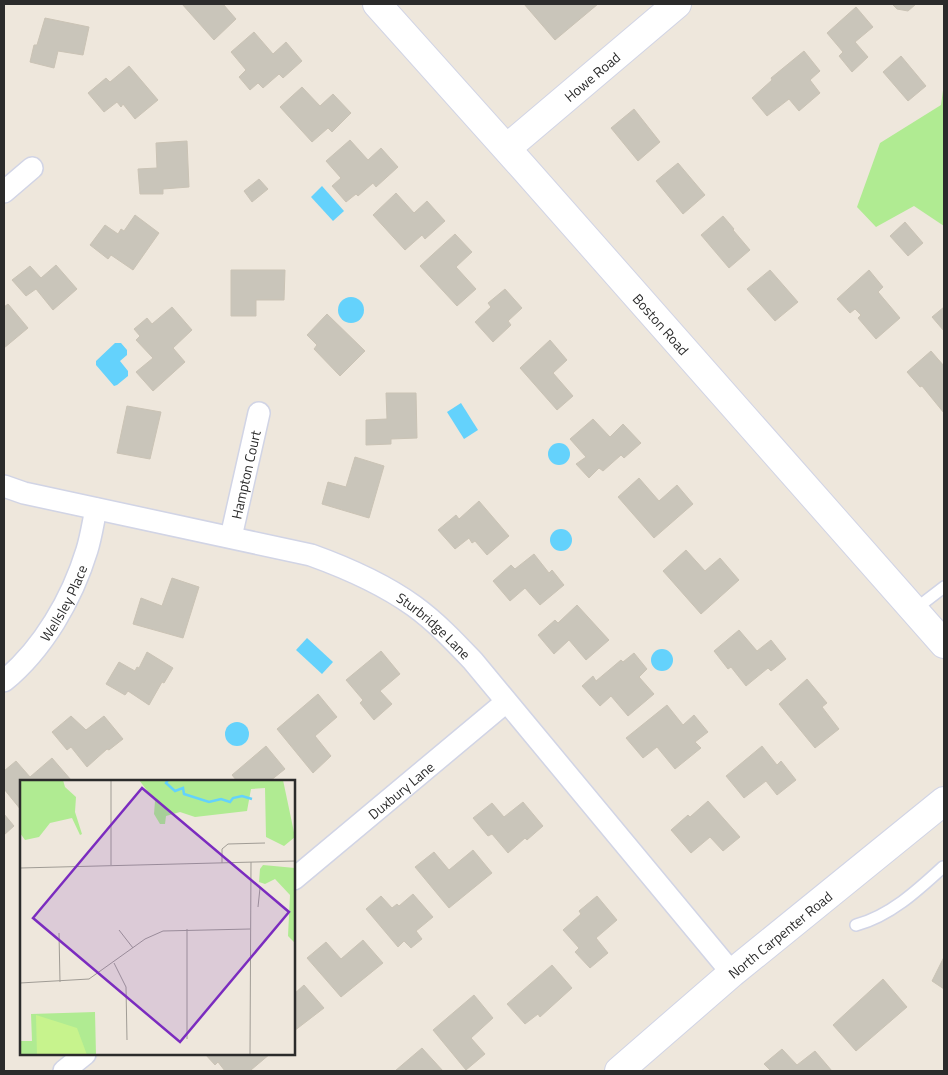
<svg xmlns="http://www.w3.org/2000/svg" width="948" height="1075" font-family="'Titillium Web',sans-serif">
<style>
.green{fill:#b0eb92}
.water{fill:#64d2fc}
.building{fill:#c9c5ba;stroke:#cac3b5}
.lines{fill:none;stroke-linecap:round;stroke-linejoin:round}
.lane-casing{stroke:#d1d4e5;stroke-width:14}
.street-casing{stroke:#d1d4e5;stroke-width:24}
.secondary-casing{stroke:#d1d4e5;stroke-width:30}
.lane{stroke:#fff;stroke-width:11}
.street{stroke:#fff;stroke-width:21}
.secondary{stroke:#fff;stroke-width:28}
.labels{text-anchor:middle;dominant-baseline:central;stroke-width:4;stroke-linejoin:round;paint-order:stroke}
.street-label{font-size:14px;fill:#2b2b2b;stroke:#fff}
.inset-river{fill:none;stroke:#64d2fc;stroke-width:2.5}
.inset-road{fill:none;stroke:#a09c95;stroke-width:1}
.view{fill:#7b2cbf;fill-opacity:0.15;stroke:#7b2cbf;stroke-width:2.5}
.inset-edge{fill:none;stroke:#2b2b2b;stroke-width:2.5}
</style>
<rect width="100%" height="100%" fill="#eee7dc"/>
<polygon class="green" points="944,83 944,226 914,206 876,227 857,207 880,143 941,105"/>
<g class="water">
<polygon points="322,186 344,211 333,221 311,197"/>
<circle cx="351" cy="310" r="13"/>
<polygon points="115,343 121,343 127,350 127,355 120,361 128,371 128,376 117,385 114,386 96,365 96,361"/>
<polygon points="461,403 478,430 464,439 447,412"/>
<circle cx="559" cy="454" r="11"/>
<circle cx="561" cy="540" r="11"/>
<polygon points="307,638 333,662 322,674 296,650"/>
<circle cx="662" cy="660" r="11"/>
<circle cx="237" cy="734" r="12"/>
</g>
<g class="building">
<polygon points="182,4 223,4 236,19 214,40"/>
<polygon points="524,4 598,4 555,40"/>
<polygon points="892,4 916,4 908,11 897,9"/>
<polygon points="856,7 873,27 855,42 868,57 852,72 839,56 843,52 827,33"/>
<polygon points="45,18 89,27 83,55 58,51 54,68 30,62 34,45 37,45"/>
<polygon points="254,32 273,54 286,42 302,61 283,78 279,74 263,88 258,83 250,90 239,77 246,70 231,52"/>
<polygon points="804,51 820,71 810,80 820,93 799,111 789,99 767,116 752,98 772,80 771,78"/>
<polygon points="901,56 926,86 908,101 883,72"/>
<polygon points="129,66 158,100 135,119 123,104 121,107 117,102 104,112 88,93 106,78 110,82"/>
<polygon points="302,87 320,106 333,94 351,113 332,132 328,128 312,142 280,107"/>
<polygon points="634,109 660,142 638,161 611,128"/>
<polygon points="350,140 368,160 381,148 398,167 376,187 373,183 358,196 356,194 346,202 332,186 341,178 326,161"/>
<polygon points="187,141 189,187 163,189 163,194 140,194 138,169 157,168 156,143"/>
<polygon points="678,163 705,195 683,214 656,181"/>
<polygon points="259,179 268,189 252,202 244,191"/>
<polygon points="396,193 414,213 427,201 445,221 425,239 422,235 405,250 373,215"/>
<polygon points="135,215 159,233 133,270 111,255 108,259 90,245 105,225 118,234 121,229 124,231"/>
<polygon points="723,216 734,229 733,230 750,250 729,268 701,235"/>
<polygon points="905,222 923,243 908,256 890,236"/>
<polygon points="455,234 472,252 456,267 476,289 457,306 420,266"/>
<polygon points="56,265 77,289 53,310 36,289 26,296 12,280 30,266 41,278"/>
<polygon points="231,270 285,270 284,300 256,300 256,316 231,316"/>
<polygon points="770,270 798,302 775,321 747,289"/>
<polygon points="869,270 883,287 878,292 900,318 876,339 858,318 861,315 855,309 850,313 837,299"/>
<polygon points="505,289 522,308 508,321 511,325 493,342 475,322 491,307 488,303"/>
<polygon points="8,304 28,328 4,348 4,307"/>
<polygon points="172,307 192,330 173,348 185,362 153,391 136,372 153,358 136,340 140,336 134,329 147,318 152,324"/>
<polygon points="944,307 944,331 932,317"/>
<polygon points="327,314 365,351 340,376 314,349 317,345 307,335"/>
<polygon points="550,340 567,360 553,373 573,396 557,410 520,368"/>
<polygon points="931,351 944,366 944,413 922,386 920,387 907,372"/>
<polygon points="386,393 416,393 417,438 391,439 391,444 366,445 366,420 387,419"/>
<polygon points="127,406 161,412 150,459 117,453"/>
<polygon points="593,419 610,437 623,424 641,443 624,458 621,455 603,471 599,468 589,478 576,464 586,457 570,439"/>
<polygon points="355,457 384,466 369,518 322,504 328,482 346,487"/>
<polygon points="639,478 659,501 677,485 693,504 654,538 618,497"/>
<polygon points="479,501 509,536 487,555 475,541 472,543 469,538 455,549 438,530 456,515 459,519"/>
<polygon points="686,550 705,571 720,558 739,580 701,614 663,571"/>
<polygon points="534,554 549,573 552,570 564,585 540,605 525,588 510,601 493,581 511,565 515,569"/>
<polygon points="172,578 199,587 183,638 133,624 141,598 162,606"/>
<polygon points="577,605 609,640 586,660 569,640 554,654 538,635 555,620 558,623"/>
<polygon points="739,630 757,651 771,640 786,659 771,671 768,668 746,686 731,667 728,669 714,651"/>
<polygon points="381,651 400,674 380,691 392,704 374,720 360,703 363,700 346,680"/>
<polygon points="147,652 173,668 164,683 162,682 149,705 128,691 125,695 106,684 119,662 135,671 137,667 139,668"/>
<polygon points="634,653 647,669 639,677 654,694 628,716 611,696 600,706 582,686 593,676 596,681 621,660 623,662"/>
<polygon points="807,679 827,703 822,707 839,729 815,748 779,704"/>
<polygon points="318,694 337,717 315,736 331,756 313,773 277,729"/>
<polygon points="667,705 683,725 694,715 708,732 695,742 701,748 675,769 657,747 643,758 626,738"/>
<polygon points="71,716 86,730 104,716 123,739 109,750 107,749 87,767 71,747 67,750 52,732"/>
<polygon points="266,746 285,769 270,781 237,781 232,775"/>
<polygon points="762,746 777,765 781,761 796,780 777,795 766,781 744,798 726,776"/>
<polygon points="52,758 71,780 69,781 21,781 21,810 4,789 4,771 16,761 30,777"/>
<polygon points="708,801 740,837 723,851 710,837 691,853 671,830 688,815 690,817"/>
<polygon points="523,802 543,826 527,840 525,838 508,853 492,834 488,836 473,818 492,803 504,817"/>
<polygon points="4,814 14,826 4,835"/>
<polygon points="473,850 492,873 449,908 415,867 434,852 449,870"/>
<polygon points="413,894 433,917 416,931 422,939 411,948 404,941 398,947 366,909 381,896 392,908 397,904 399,906"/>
<polygon points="597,896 617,920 596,938 608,953 590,968 575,952 579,948 563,930 581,914 579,911"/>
<polygon points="363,940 383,963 341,997 307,958 326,942 341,959"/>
<polygon points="944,957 944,989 932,981"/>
<polygon points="552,965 572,988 540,1017 538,1014 525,1024 507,1004"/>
<polygon points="883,979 907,1007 856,1051 833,1025"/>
<polygon points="304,985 324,1008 294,1031 294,994"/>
<polygon points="474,995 493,1018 471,1038 485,1054 466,1070 433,1030"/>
<polygon points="422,1048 443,1071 395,1071"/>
<polygon points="782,1049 797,1065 815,1051 832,1071 771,1071 764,1064"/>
<polygon points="205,1054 270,1054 251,1070 252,1071 225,1071 218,1062 215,1065"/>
</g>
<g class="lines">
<defs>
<g id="lane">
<polyline points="914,610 944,587"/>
<path d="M 856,925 C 890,916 918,890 943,867"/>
</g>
<g id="street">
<polyline points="4,192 32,168"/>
<path id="s1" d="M 4,486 L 24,493 L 311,555 C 347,568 382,583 414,606 C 436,622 454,641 473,661 L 732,973"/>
<path id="s2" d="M 231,537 L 259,413"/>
<path id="s3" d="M 4,681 C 43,649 72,599 87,550 C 91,537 93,523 96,509"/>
<path id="s4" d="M 294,879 L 506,702"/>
<polyline points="64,1071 85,1054"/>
</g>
<g id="secondary">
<path id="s5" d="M 377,4 L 523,167 L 944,644"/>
<path id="s6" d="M 507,148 L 677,4"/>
<path id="s7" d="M 619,1071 L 732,973 L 944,801"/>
</g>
</defs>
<use href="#lane" class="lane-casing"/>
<use href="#street" class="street-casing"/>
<use href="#secondary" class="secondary-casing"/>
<use href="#lane" class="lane"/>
<use href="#street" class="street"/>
<use href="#secondary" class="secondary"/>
</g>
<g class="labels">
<g class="street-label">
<text stroke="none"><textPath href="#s6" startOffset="111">Howe Road</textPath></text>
<text stroke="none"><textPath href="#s5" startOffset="428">Boston Road</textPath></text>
<text stroke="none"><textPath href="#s2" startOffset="64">Hampton Court</textPath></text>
<text stroke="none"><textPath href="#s3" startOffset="99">Wellsley Place</textPath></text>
<text stroke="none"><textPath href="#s1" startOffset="458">Sturbridge Lane</textPath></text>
<text stroke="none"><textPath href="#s4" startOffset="139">Duxbury Lane</textPath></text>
<text stroke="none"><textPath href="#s7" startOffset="211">North Carpenter Road</textPath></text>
</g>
</g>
<g transform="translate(20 780)">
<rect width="275" height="275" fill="#eee7dc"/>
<path d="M 0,0 L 43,0 L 45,7 L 56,17 L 55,32 L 62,54 L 60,55 L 52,38 L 30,43 L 19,57 L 5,60 L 0,53 ZM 119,0 L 263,0 L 275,57 L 264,66 L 246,57 L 245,8 L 231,9 L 227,31 L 175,37 L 160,32 L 146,36 L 145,44 L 140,44 L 134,34 L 135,21 ZM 243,85 L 275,88 L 275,163 L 268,156 L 270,115 L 255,99 L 245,104 L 239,102 L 240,89 ZM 75,232 L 76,275 L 0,275 L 0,261 L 12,261 L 11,234 Z" fill="#b0eb92"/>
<path d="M 16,235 L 57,248 L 67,275 L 17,275 Z" fill="#c7f38d"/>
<path class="inset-river" d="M 148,0 L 146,3 L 155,11 L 163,8 L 164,14 L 189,22 L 201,19 L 210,22 L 213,18 L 222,16 L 232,19"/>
<path class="inset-road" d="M 91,0 L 91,85M 202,83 L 202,69 L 208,64 L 245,63M 0,88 L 275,81M 238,127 L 240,108M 99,150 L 113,168M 39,153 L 40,202M 94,183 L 106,207 L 107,260M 0,203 L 69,199 L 125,159 L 143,151 L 230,149M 167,259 L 167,149M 230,275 L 231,82"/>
<path class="view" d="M 122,8 L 269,132 L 160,262 L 13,138 Z"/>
<rect width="275" height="275" class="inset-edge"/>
</g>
<rect width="948" height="1075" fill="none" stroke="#2b2b2b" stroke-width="10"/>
</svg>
